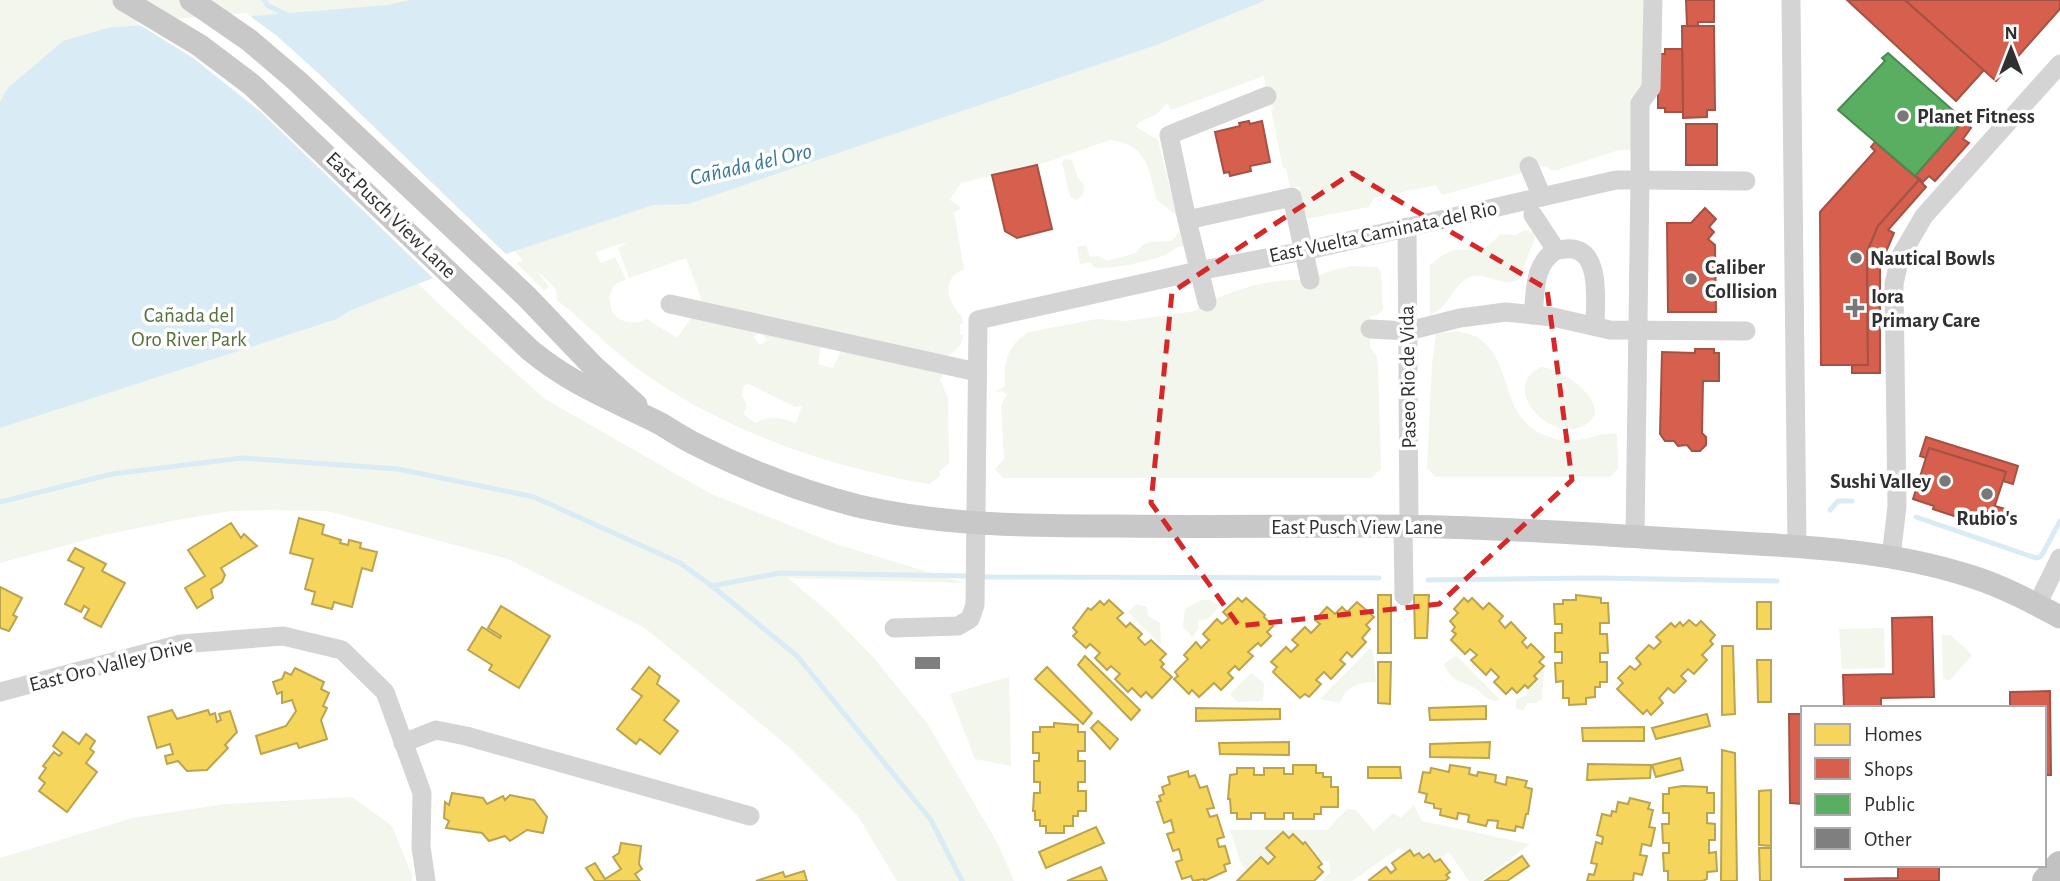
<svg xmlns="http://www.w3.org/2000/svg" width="2060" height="881" font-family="'Alegreya Sans',sans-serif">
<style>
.green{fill:#f2f6ec;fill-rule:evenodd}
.water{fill:#d9ebf4}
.pier{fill:#fff}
.homes{fill:#f6d55c;stroke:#bba44f;stroke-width:2}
.shops{fill:#d6604d;stroke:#a45244;stroke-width:2}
.public{fill:#5aae61;stroke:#4d8852;stroke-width:2}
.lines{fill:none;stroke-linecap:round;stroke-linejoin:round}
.stream{stroke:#d9ebf4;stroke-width:5}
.building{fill:#7f7f7f}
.minor{stroke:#d4d4d4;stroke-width:19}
.major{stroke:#c8c8c8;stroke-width:23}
.highway{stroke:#c2c2c2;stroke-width:28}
.marked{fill:none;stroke:#d62828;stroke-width:5;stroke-dasharray:14 9;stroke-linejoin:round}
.poi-dot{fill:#787878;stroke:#fff;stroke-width:2.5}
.labels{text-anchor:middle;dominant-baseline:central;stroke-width:7;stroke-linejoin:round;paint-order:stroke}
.poi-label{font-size:21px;font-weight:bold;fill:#303030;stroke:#fff;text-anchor:start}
.street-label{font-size:21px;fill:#303030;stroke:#fff}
.park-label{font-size:21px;fill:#56703a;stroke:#fff}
.water-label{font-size:23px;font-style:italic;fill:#387899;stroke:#fff}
</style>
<rect width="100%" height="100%" fill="#fff"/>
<g class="green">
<path d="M 0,0 L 1646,0 L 1645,86 L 1639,94 L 1631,96 L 1632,150 L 1619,150 L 1557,170 L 1551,170 L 1546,166 L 1541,167 L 1537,161 L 1521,171 L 1522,173 L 1442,195 L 1436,185 L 1374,198 L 1369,207 L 1307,219 L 1299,187 L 1290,187 L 1286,168 L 1283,168 L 1271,110 L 1273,108 L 1272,105 L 1269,105 L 1264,76 L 1171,110 L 1167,103 C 1163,106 1160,112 1155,115 C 1147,119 1141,119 1136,127 L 1158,140 L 1177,216 L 1156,199 C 1149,168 1147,144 1110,140 L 1044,163 L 961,183 L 950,200 L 962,208 L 954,212 L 964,269 C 946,277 944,292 955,308 C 959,315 963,315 963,323 L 960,324 L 960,335 L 963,335 C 962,347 954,353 944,357 L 702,301 L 686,258 L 629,278 L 618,248 L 628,242 L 595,252 L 601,263 L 615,257 L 626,279 L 613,286 L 609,297 L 612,312 C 620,323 634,325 647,319 L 677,338 L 691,318 L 759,333 L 753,337 L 760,345 L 767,340 L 762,333 L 821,345 L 818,364 L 833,368 L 841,350 L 943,374 L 940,379 L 948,399 L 949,463 L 939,472 L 941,475 L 929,484 C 825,466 720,430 634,366 C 607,346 584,321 557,300 L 556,289 L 536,270 L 549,287 L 544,290 L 516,263 L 523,261 L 501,234 L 327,198 L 452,316 L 545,399 L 709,493 L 836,544 L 964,583 L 788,578 L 831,614 L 872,656 L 927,723 L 998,844 L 1014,881 L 897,881 L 858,816 L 788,746 L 645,628 L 508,559 L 327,511 L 269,510 L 231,511 L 177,520 L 104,535 L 0,563 ZM 746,384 L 751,385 L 795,407 L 802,406 L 796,423 C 780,418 771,414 756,423 L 743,414 L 747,406 L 742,395 L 743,387 Z"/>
<polygon points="1065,159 1072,160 1078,178 1084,185 1083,194 1077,200 1070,197 1062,162"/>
<path d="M 1525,230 L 1534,233 L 1535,238 L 1519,279 C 1502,289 1487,271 1470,277 C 1452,285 1450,307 1430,315 L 1430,265 L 1443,255 L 1454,250 L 1484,249 L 1501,234 L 1515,235 Z"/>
<path d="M 1179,231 L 1184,246 C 1175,246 1173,251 1165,255 C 1151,261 1107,271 1093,267 L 1091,262 L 1080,264 L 1077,247 L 1086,245 L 1090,257 L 1098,256 L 1107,261 L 1136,253 L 1142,245 L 1150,242 L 1172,241 Z"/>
<path d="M 1350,266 L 1377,267 L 1381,272 L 1383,310 L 1377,315 L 1370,316 L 1370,347 L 1377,357 L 1378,366 L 1381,469 L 1371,478 L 1003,478 L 995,469 L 1004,459 L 1001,405 L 1007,394 L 1001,391 L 994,393 L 1005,386 C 1003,364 1007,344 1029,332 L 1097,319 L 1126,321 L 1196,311 L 1200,306 C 1232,291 1264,279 1300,280 L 1302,282 L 1330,271 Z"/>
<path d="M 1456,331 C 1462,333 1471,334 1477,337 C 1514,360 1499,415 1542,434 C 1554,440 1572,442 1585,439 C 1597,436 1604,432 1617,434 L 1618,468 L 1610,477 L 1436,477 L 1427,468 L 1432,365 L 1436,334 Z"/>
<path d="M 1541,367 C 1562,368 1622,409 1581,427 C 1548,441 1499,387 1541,367 Z"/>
<polygon points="1201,600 1210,600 1220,606 1207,619 1198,621 1199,628 1192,637 1183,626 1185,609"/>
<polygon points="1136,604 1147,607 1148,616 1160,623 1161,645 1128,612"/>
<polygon points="1884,628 1885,668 1842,669 1839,629"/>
<polygon points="1942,635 1951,635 1972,655 1950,680 1943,679"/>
<path d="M 1369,649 L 1373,649 L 1376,682 C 1359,682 1346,686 1340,703 L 1320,699 Z"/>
<path d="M 1456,655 L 1500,700 C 1487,703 1486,695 1476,689 C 1461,679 1454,686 1444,664 Z"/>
<polygon points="1542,669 1544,671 1542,699 1536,703 1527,703 1524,710 1516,709 1516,700 1527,695 1526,686 1536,678 1534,676"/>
<polygon points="1251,673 1264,683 1263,701 1237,702 1230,694"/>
<polygon points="1009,677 1011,766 975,759 950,694"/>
<polygon points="352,797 392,826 412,875 412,881 0,881 0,858 133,818 225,804"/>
<polygon points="1414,805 1422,821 1530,844 1481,881 1469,881 1449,852 1435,862 1429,854 1423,858 1419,853 1414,856 1410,850 1406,853 1401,847 1352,881 1322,881 1330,873 1329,861 1319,861 1311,853 1313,851 1293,834 1267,848 1275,857 1268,864 1247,872 1240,861 1230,830 1327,830 1347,809 1356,810 1374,831 1393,813 1401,818"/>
</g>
<polygon class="water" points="410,0 1266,0 1156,45 688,204 653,205 425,281 349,311 337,319 0,428 0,102 8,88 63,41 108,28 388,5"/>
<polygon class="pier" points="246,13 277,36 317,72 509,257 436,281 261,112 193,58 135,22"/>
<g class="homes">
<polygon points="299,518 324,525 322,534 341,540 340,543 348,545 349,540 361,543 360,548 377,552 372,571 362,568 352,607 334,602 332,609 312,604 315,592 305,589 313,559 290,553"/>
<polygon points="231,523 241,538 244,534 257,546 221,568 225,575 222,582 211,589 213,598 197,608 185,588 205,576 188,550"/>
<polygon points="75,548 106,564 102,571 125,583 101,627 84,618 89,609 84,606 81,612 65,604 84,568 68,560"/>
<polygon points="0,587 22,598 13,615 17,617 9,631 0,628"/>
<rect x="1378" y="595" width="13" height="58"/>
<polygon points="1414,595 1429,595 1427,638 1415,638"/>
<polygon points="1576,595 1601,598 1601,603 1608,603 1609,623 1600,623 1600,634 1607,634 1608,653 1600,653 1600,662 1607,662 1607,682 1600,682 1600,687 1595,687 1595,697 1586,698 1586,704 1569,705 1569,698 1563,698 1563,681 1556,682 1555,663 1562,663 1562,652 1555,652 1555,633 1562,633 1562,624 1555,624 1554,604 1563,604 1563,600 1576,600"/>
<polygon points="1238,598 1242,602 1246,598 1265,615 1264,617 1273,626 1267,632 1271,636 1261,646 1258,643 1248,652 1253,656 1239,670 1235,666 1228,673 1233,678 1221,690 1214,683 1199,697 1192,690 1189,694 1174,679 1178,676 1175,672 1188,659 1184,655 1196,642 1201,648 1209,640 1203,634 1217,619 1222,624 1229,618 1223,612"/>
<polygon points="1464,598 1468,602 1472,598 1483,609 1489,603 1503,616 1499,621 1505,628 1511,622 1526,638 1522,642 1527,648 1531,644 1544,657 1539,662 1544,666 1534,676 1537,679 1528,688 1525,685 1517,693 1512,688 1506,694 1494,682 1499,677 1491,669 1486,675 1471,660 1477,655 1470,649 1465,654 1451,640 1456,634 1452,631 1455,627 1450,621 1458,613 1454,609"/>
<polygon points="1109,600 1123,613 1117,618 1126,627 1130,623 1142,634 1138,638 1145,645 1151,640 1166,654 1160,660 1164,664 1161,667 1172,677 1152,698 1146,692 1141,697 1132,688 1128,692 1115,679 1120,674 1111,666 1107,670 1095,658 1100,653 1090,644 1086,648 1073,636 1077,632 1073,628 1088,608 1091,610 1100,601 1104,605"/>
<polygon points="1357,602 1374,617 1366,625 1370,629 1362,638 1366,642 1352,657 1347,652 1340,660 1345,664 1331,679 1324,672 1316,680 1321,684 1309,697 1305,694 1300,698 1273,672 1277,667 1271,662 1286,647 1291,652 1298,645 1292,640 1305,627 1311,633 1320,624 1315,620 1327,607 1335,614 1342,607 1347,612"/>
<rect x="1757" y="602" width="14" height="27"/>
<polygon points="501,606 550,636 519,688 489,670 492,665 468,650 482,627 500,638 501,636 488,628"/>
<polygon points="1689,620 1696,626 1701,621 1715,635 1710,641 1713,644 1702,655 1707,660 1694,674 1688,669 1681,676 1686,681 1674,693 1668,688 1659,698 1663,703 1651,715 1647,710 1643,714 1617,689 1623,683 1618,678 1630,666 1635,670 1641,664 1636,658 1649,645 1654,649 1661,642 1656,637 1671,623 1675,627 1680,622 1683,626"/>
<polygon points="1722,646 1733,646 1735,714 1722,715"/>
<polygon points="1085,656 1140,710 1131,720 1078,665"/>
<polygon points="1757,660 1771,660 1771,702 1758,702"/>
<polygon points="1378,662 1391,662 1390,704 1378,703"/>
<polygon points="649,667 660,676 657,684 679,701 664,720 678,731 660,754 640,739 636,744 617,729 642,696 632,689"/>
<polygon points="1047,667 1092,713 1083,724 1035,679"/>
<polygon points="295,668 324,682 321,689 329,693 323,706 327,708 321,720 327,739 299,748 297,743 261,754 256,736 286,726 296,711 292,700 282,703 282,692 277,694 273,682 282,679 285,672 291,675"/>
<polygon points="1486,706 1486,719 1430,720 1429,708"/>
<polygon points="1196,708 1280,709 1280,719 1196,721"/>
<polygon points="172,710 177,719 208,710 210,715 215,713 217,722 221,720 219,714 230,711 237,732 225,745 228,748 207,770 187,771 178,761 167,764 165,756 173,754 170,744 157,748 148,717"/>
<polygon points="1707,714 1710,726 1656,739 1652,728"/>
<polygon points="1098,721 1118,739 1110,749 1091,728"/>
<polygon points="1054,723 1078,725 1078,732 1085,732 1085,751 1078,751 1078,761 1085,761 1085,782 1078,782 1078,791 1086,791 1086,811 1078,811 1078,816 1073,816 1073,826 1064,826 1064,833 1046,833 1046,826 1040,826 1040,820 1035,820 1035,811 1033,811 1034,793 1040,793 1040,782 1034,782 1034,761 1039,761 1039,753 1033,753 1033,732 1040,732 1040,727 1054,727"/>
<polygon points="1644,727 1644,741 1583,741 1582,728"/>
<polygon points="63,732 79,744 86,734 95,741 90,749 94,752 86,763 97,772 67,812 39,791 45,783 39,778 46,768 43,766 54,752 59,756 62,753 53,746"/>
<polygon points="1289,742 1289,755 1220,754 1219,743"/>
<polygon points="1490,742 1489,758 1430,757 1430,744"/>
<polygon points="1722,750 1735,753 1737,881 1721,881"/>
<polygon points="1680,758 1683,770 1656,777 1652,765"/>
<polygon points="1588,764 1651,765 1650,778 1587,780"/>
<polygon points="1293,765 1316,765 1316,773 1323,773 1323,777 1331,777 1331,787 1338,787 1338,807 1321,807 1321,814 1314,814 1314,819 1293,819 1293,813 1284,813 1284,819 1265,819 1265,813 1251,813 1251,819 1237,819 1237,813 1231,813 1230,799 1228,799 1230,775 1237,774 1237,768 1254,768 1254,775 1264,775 1264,768 1284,768 1284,774 1293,774"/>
<polygon points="1450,765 1470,768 1469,774 1477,776 1478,772 1496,775 1495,782 1506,785 1507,777 1527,781 1525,787 1532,789 1528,814 1526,814 1523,828 1516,826 1515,831 1497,828 1498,821 1488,820 1486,826 1468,822 1469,815 1458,813 1457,819 1440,815 1441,809 1434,808 1434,804 1425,802 1427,794 1419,792 1423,772 1430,773 1431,768 1449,772"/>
<polygon points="1368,767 1400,767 1401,778 1368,778"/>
<polygon points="1188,771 1189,777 1195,775 1200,788 1207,786 1214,808 1207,809 1210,817 1217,815 1224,837 1217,839 1219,847 1225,846 1230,863 1224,865 1226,871 1204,881 1204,879 1193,881 1191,876 1182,879 1176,862 1182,860 1179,849 1173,851 1167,834 1174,832 1171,820 1164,823 1157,802 1161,801 1159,796 1164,794 1162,787 1170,784 1168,777"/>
<polygon points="1683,786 1707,787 1707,793 1714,793 1714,813 1707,813 1707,823 1715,824 1715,840 1709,840 1709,853 1716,852 1717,871 1707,872 1707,879 1703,881 1668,881 1668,871 1664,871 1663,853 1669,853 1669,843 1663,843 1662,824 1669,824 1669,813 1663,813 1663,794 1669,794 1669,788"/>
<polygon points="1771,790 1771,846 1759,845 1759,791"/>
<polygon points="452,793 483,798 487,804 503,796 505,800 510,795 534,800 547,817 543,833 527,830 510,841 505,836 489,841 482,833 446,828 449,821 444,818 445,802 449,805"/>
<polygon points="1630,798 1650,803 1648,809 1653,810 1649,827 1655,828 1651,846 1642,844 1640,855 1647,856 1642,875 1634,873 1633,881 1587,881 1589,874 1594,875 1597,864 1591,863 1596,842 1602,844 1603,837 1597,835 1602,814 1611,816 1612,811 1616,812 1618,802 1628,804"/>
<polygon points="1096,827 1104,843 1046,868 1039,852"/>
<polygon points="1283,832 1289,838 1293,834 1303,844 1305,842 1322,864 1318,867 1323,872 1314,881 1237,881 1261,857 1268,864 1275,857 1266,848"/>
<polygon points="621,843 641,846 639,864 642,869 635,874 640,881 595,881 586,868 595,863 605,879 621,869 613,857 619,853"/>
<polygon points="1759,848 1771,848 1771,881 1760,881"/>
<polygon points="1410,850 1414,856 1419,853 1423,858 1429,854 1435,862 1440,859 1450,872 1446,875 1449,878 1445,881 1370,881 1369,880 1386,867 1391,873 1396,869 1392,863"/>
<polygon points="1522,856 1529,866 1507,881 1485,881"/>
<polygon points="1101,867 1107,881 1067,881"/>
<polygon points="804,871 807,881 756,881 783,872 785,877"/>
</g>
<g class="shops">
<polygon points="1686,0 1714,0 1714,22 1698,22 1698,26 1687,26"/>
<polygon points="1847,0 1905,0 1984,70 1956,101"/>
<polygon points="1905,0 2060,0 2060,9 1996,81"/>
<polygon points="1682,26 1714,26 1715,110 1707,110 1707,117 1683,118"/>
<polygon points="1665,49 1682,49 1683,112 1665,112 1665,108 1658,108 1658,54 1665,54"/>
<polygon points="1249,121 1250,124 1262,121 1270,162 1250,166 1251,171 1230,176 1229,172 1224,173 1215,132 1240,126 1239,123"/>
<polygon points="1963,121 1971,128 1963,139 1969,143 1935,181 1929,176 1923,182 1915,175"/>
<rect x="1686" y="124" width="31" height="41"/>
<polygon points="1875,142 1919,180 1878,226 1867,252 1868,365 1821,365 1820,212 1875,151 1871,147"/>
<polygon points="1037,165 1052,229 1017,238 1005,231 992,175"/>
<polygon points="1919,180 1926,187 1888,230 1894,233 1883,259 1880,258 1880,373 1852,373 1852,365 1868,365 1867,252 1878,226"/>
<polygon points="1705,208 1716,219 1709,227 1714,232 1708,239 1715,245 1716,312 1668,312 1667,223 1691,223"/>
<polygon points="1695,349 1714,349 1714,353 1719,353 1719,381 1703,381 1702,433 1706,437 1706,445 1700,451 1692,451 1687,445 1678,446 1674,441 1665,441 1660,434 1662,352 1695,353"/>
<polygon points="1926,437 2018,466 2013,484 2003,481 2006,472 1944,453 1929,448 1926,458 1920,456"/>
<polygon points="1929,448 2006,472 1989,523 1968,516 1966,520 1933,509 1934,506 1913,499"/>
<polygon points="1995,506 2005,509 1999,526 1989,523"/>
<polygon points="1932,617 1934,697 1881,698 1881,708 1844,708 1843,675 1893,674 1892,618"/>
<polygon points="2050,691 2051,775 2044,775 2044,708 2010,708 2010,692"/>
<polygon points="1789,714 1801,714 1803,804 1790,803"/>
<polygon points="1898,865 1939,865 1939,881 1845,881 1845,879 1898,878"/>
</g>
<polygon class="public" points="1888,53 1964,120 1915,176 1838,110 1885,61 1882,58"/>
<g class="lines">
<g class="stream">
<polyline points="264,0 267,5 287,15"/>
<polyline points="0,502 112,474 242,458 398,469 534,497 680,563 712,586 797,656 931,820 962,881"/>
<polyline points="1830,510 1838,501 1852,501"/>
<polyline points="1916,517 2036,558 2040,557 2043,553 2060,521"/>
<polyline points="980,577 1379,578"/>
<polyline points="1428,580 1595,578 1777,581"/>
<polyline points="712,586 780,573 970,576"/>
</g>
</g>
<rect class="building" x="915" y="657" width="25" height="12"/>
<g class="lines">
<g class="minor">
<polyline points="1653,0 1651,88 1640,103 1640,180 1746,181"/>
<polyline points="1791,0 1797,547"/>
<polyline points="1529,166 1542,197"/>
<path d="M 1533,215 L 1556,250 C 1533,265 1536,290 1533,315"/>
<polyline points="1187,220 1169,135 1267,96"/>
<polyline points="1407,227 1409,526"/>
<path d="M 1556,250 C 1561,250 1567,248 1572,249 C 1602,252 1595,305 1595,326"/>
<polyline points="1207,302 1187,220 1292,197 1310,280"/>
<polyline points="670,304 977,372"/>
<polyline points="1370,329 1408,331 1460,318 1506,312 1553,317 1610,330 1746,331"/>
<polyline points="1403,526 1404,596"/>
<polyline points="1891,557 1897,506 1894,284 1900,257 1924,216 2060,64"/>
<polyline points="2037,605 2060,558"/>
<polyline points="894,628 958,626 970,619 975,605 978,320 1198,271 1304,251 1616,180 1640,180 1635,537"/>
<polyline points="0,692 181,644 283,636 342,650 385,692 422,793 421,847 426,881"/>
<polyline points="403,743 436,730 466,736 750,816"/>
</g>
<g class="major">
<path d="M 124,0 L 199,45 L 252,85 L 530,350 C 572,385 614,400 661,424 C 672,431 683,438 695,444 C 746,470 803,492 858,506 C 945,526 1031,526 1119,526 C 1204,527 1289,526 1373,526 C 1479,526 1585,534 1691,540 C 1786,546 1882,547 1973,577 C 2004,587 2032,602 2060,617"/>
<polyline points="191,0 249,40 296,80 527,297 592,365 636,405"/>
</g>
<polyline class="highway" points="2046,881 2060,865"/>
</g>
<path class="marked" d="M 1352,173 L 1547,289 L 1572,480 L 1439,604 L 1239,626 L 1151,503 L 1172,292 Z"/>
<g class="poi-dot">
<circle cx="1903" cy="116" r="7"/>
<circle cx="1856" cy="258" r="7"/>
<circle cx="1691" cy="279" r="7"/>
<path d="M1851.5 297.5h7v7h7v7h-7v7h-7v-7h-7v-7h7z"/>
<circle cx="1945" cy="481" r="7"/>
<circle cx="1987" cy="494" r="7"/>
</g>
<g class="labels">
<g class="poi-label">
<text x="1917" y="116">Planet Fitness</text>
<text x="1870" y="258">Nautical Bowls</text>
<text x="1705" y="267">Caliber<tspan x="1705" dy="24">Collision</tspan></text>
<text x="1871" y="296">Iora<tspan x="1871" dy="24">Primary Care</tspan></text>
<text x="1931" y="481" text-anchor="end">Sushi Valley</text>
<text x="1987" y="518" text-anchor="middle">Rubio's</text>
</g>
<g class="street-label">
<text transform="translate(391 215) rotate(44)">East Pusch View Lane</text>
<text transform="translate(1383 232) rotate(-12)">East Vuelta Caminata del Rio</text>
<text transform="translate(1408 377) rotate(-91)">Paseo Rio de Vida</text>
<text x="1357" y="527">East Pusch View Lane</text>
<text transform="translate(111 665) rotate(-14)">East Oro Valley Drive</text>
</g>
<g class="park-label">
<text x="189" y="315">Cañada del<tspan x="189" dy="24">Oro River Park</tspan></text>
</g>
<g class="water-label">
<text transform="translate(751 165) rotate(-13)">Cañada del Oro</text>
</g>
</g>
<rect x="1801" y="706" width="245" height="161" fill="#ffffff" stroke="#acacac" stroke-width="2"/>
<rect x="1815" y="724" width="35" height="21" fill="#f6d55c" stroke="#acacac" stroke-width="2"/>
<text x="1864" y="741" font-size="21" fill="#303030">Homes</text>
<rect x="1815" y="758" width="35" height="21" fill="#d6604d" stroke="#acacac" stroke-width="2"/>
<text x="1864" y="776" font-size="21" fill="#303030">Shops</text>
<rect x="1815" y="794" width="35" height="21" fill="#5aae61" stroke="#acacac" stroke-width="2"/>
<text x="1864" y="811" font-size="21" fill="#303030">Public</text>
<rect x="1815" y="828" width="35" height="21" fill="#7f7f7f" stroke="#acacac" stroke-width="2"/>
<text x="1864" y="846" font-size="21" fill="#303030">Other</text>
<g transform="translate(2011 49)" stroke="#ffffff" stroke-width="5" paint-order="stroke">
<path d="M0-5L12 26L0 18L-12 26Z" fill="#303030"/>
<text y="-10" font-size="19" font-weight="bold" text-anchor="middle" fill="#303030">N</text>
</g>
</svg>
